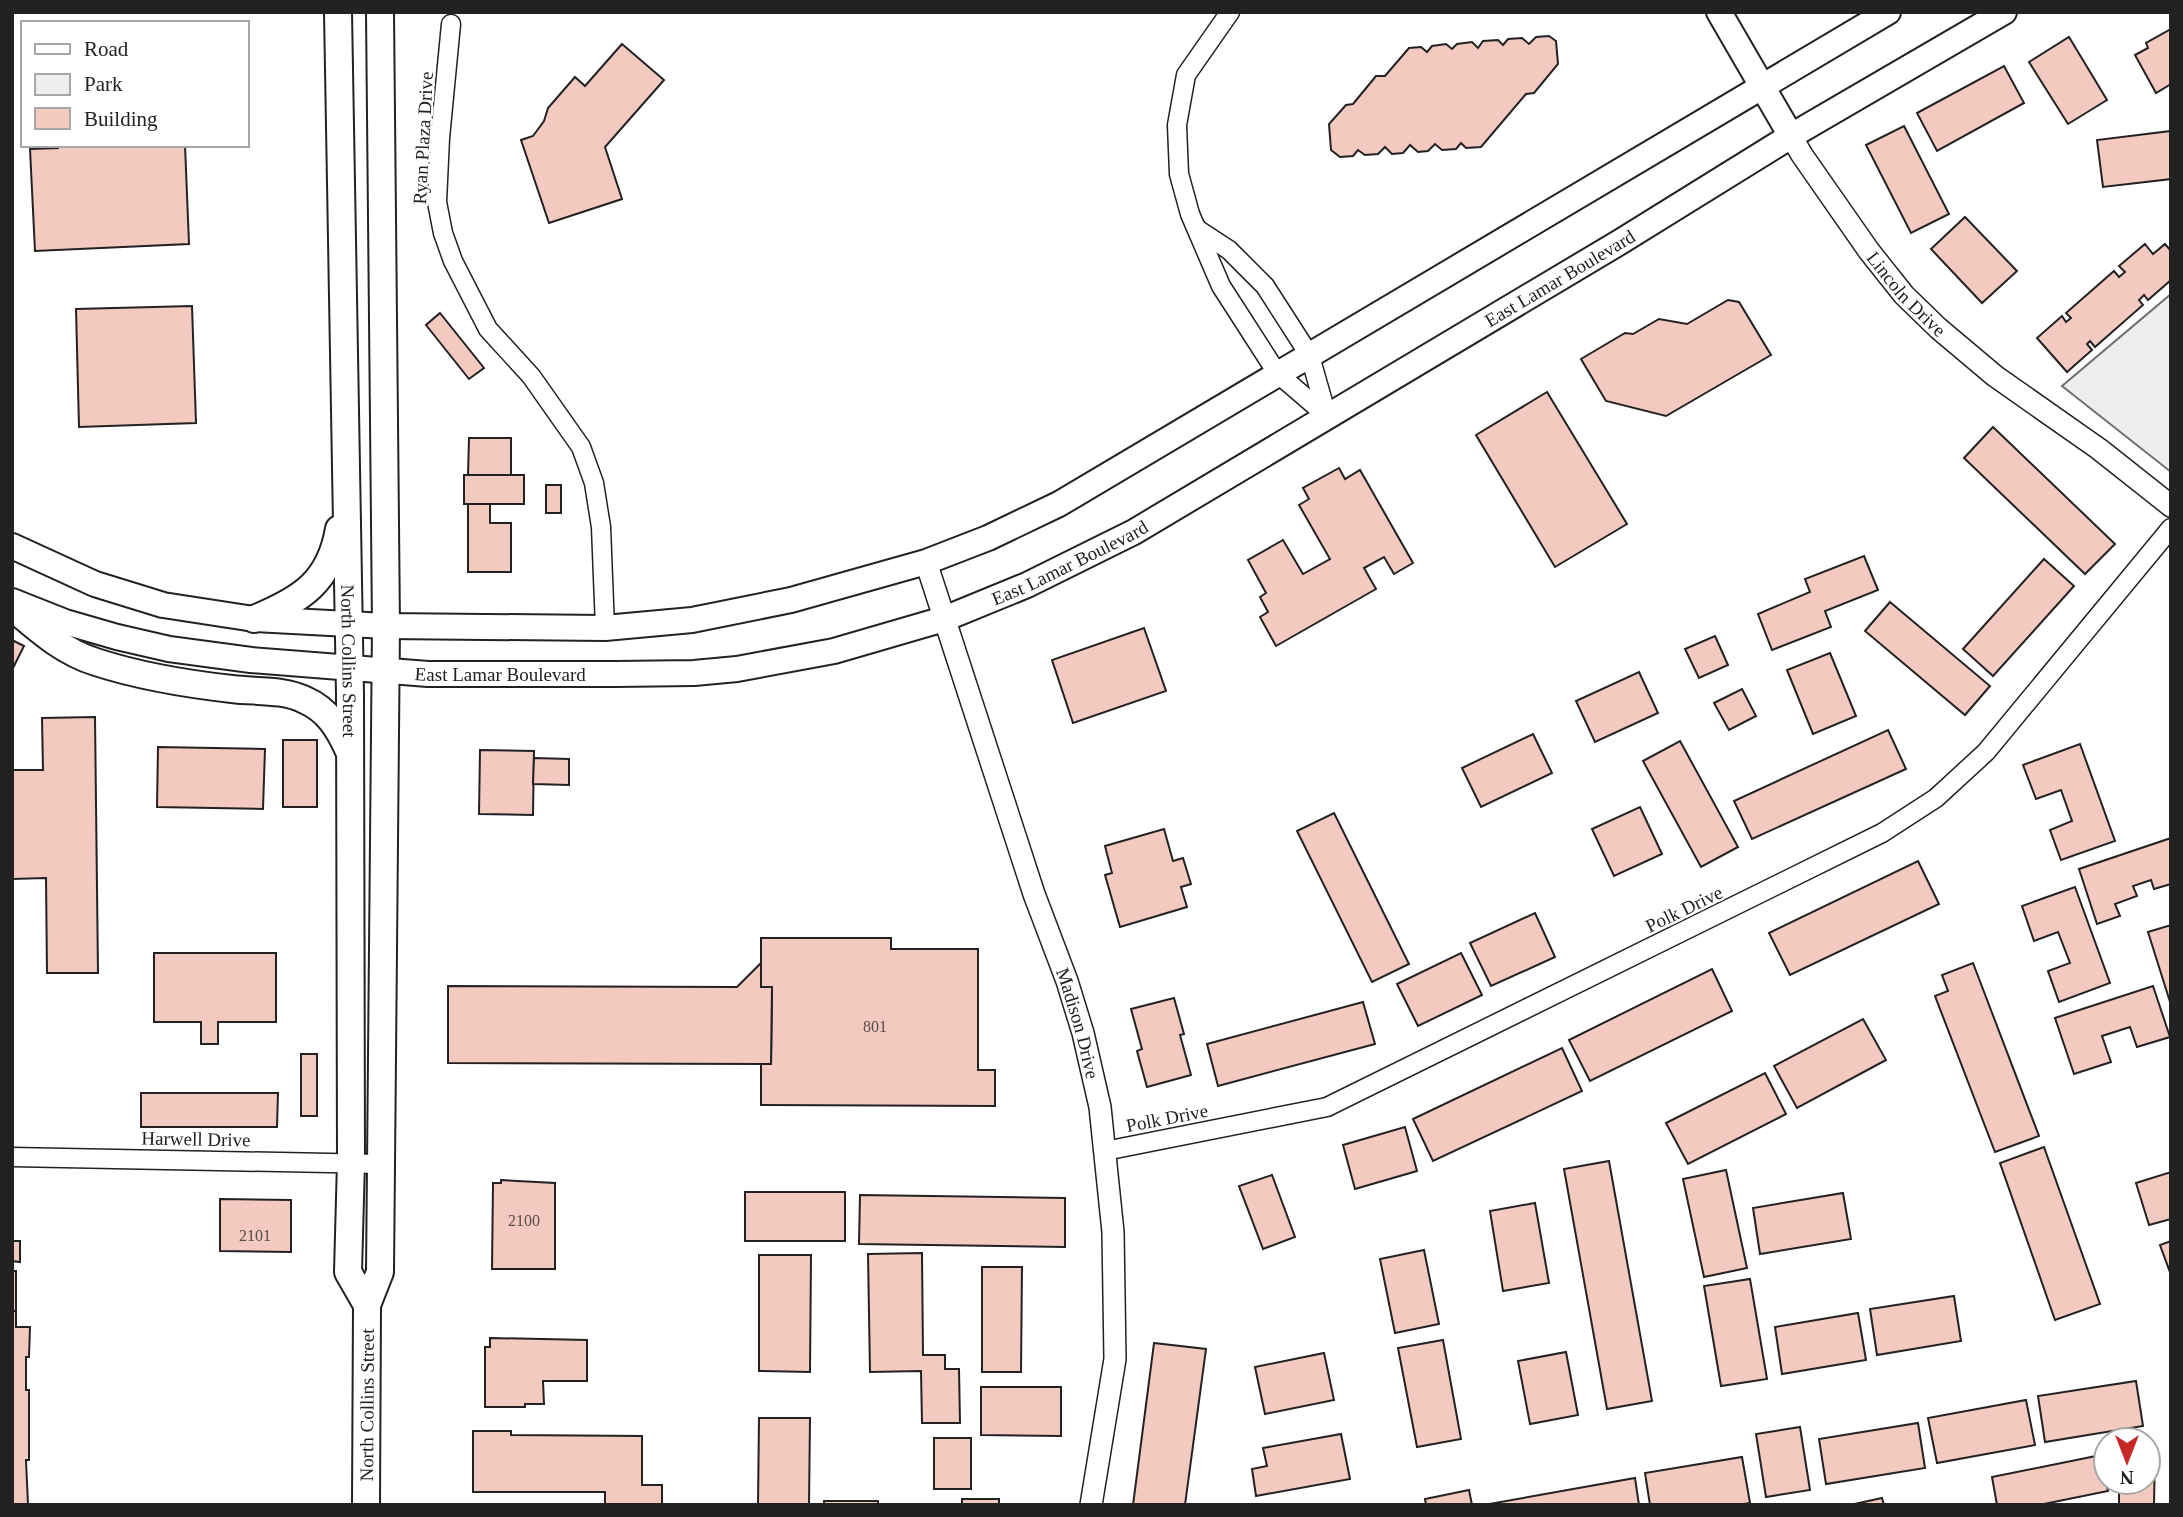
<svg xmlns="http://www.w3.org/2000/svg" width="2183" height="1517" font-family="'Times New Roman',serif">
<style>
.green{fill:#eee;stroke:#6f6f6f;stroke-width:2}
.building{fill:#f3c9c0;stroke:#222;stroke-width:2}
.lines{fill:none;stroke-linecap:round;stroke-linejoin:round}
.minor-casing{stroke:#222;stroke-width:21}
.tertiary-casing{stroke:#222;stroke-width:24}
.secondary-casing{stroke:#222;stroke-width:28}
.primary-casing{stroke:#222;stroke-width:30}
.minor{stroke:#fff;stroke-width:18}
.tertiary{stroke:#fff;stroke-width:21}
.secondary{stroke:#fff;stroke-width:24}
.primary{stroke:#fff;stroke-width:26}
.labels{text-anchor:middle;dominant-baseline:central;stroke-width:5;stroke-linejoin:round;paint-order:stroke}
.number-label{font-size:16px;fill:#564c4a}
.street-label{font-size:19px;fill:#222;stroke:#fff}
</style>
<rect width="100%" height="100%" fill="#fff"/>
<polygon class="green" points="2171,294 2171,472 2062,386"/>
<g class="building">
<polygon points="2171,29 2171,84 2156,93 2135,55 2148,48 2146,43"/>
<polygon points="1549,36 1556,41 1558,64 1534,93 1526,94 1481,147 1466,148 1461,143 1456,149 1442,150 1435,144 1428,151 1418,152 1410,145 1403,153 1392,154 1385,147 1378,154 1365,155 1358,150 1353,156 1340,157 1331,150 1329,124 1346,105 1353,104 1376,76 1385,76 1409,48 1421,47 1427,52 1432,46 1446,44 1452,49 1457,44 1472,42 1478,48 1483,41 1498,40 1503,45 1508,39 1522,38 1529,44 1536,37"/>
<polygon points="2069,37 2107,100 2068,124 2029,62"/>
<polygon points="622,44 664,80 605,147 622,199 549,223 521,140 533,136 544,121 548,108 575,77 585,86"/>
<polygon points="2004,66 2024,103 1937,151 1917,113"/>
<polygon points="1904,126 1949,214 1911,233 1866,145"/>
<polygon points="2171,131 2171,179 2103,187 2097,140"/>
<polygon points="58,145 185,145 189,244 35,251 30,149 58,148"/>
<polygon points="1965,217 2017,271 1982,303 1931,249"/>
<polygon points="2145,244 2153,254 2165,244 2171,251 2171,280 2148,300 2144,295 2139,300 2143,305 2095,347 2090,341 2087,344 2092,350 2067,372 2037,338 2062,316 2066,322 2071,318 2066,313 2114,271 2119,277 2125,272 2119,266"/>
<polygon points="1728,300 1739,302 1771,355 1666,416 1606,401 1581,359 1625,333 1633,334 1659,319 1687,324"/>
<polygon points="192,306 196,423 79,427 76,309"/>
<polygon points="440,313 484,368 469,379 426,325"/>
<polygon points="1547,392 1627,524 1555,567 1476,435"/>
<polygon points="1993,427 2115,544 2085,574 1964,458"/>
<polygon points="469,438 511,438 511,475 468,475"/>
<polygon points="1339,468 1345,479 1360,470 1413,563 1394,574 1384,557 1364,568 1376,589 1276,646 1260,617 1268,612 1260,597 1266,593 1248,560 1283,540 1303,574 1330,559 1299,505 1309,499 1303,488"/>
<rect x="464" y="475" width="60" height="29"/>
<rect x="546" y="485" width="15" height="28"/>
<polygon points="468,504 490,504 490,523 511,523 511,572 468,572"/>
<polygon points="1864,556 1878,590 1825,611 1831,627 1772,650 1758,614 1810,592 1805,579"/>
<polygon points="2044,559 2074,586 1993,676 1963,649"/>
<polygon points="1890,602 1990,686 1965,715 1865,631"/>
<polygon points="1144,628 1166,691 1073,723 1052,660"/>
<polygon points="1715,636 1728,665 1699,678 1685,649"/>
<polygon points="12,640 24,646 12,670"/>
<polygon points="1830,653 1856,716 1813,734 1787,670"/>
<polygon points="1639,672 1658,713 1595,742 1576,701"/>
<polygon points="1742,689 1756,716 1729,730 1714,703"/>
<polygon points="95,717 98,973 47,973 46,878 12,879 12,770 43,770 42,718"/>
<polygon points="1888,730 1906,769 1752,839 1734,801"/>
<polygon points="1533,734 1552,773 1481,807 1462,768"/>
<rect x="283" y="740" width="34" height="67"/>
<polygon points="1680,741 1738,847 1701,867 1643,761"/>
<polygon points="2080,744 2115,841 2061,860 2050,830 2072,821 2061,790 2036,799 2023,765"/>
<polygon points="158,747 265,749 263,809 157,807"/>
<polygon points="480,750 534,751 533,815 479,814"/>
<polygon points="534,758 569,759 569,785 533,784"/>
<polygon points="1640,807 1662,854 1614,876 1592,829"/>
<polygon points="1334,813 1409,964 1372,982 1297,831"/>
<polygon points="1164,829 1173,861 1183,858 1191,884 1181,887 1187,907 1120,927 1105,875 1112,873 1105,846"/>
<polygon points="2171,838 2171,884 2154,889 2151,880 2133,886 2137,896 2115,904 2120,916 2097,924 2079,869"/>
<polygon points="1918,861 1939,904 1790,975 1769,933"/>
<polygon points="2075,887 2110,983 2059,1002 2048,971 2070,963 2058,932 2034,941 2022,906"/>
<polygon points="1535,913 1555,957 1491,986 1470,943"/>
<polygon points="2171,925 2171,1005 2148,932"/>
<polygon points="761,938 891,938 891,949 978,949 978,1070 995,1070 995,1106 761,1105 761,1064 771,1064 772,987 761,987"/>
<polygon points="154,953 276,953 276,1022 218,1022 218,1044 201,1044 201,1022 154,1022"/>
<polygon points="1461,953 1482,995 1418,1026 1397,984"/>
<polygon points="761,963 761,987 772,987 771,1064 448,1063 448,986 737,987"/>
<polygon points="1973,963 2039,1136 1995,1152 1935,996 1948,991 1942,975"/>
<polygon points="1712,969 1732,1011 1590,1081 1569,1040"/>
<polygon points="2153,986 2170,1037 2137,1047 2130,1027 2102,1036 2111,1062 2074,1074 2055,1018"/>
<polygon points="1174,998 1184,1034 1180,1035 1191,1075 1147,1087 1137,1051 1142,1049 1131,1009"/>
<polygon points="1363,1002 1375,1044 1218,1086 1207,1044"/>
<polygon points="1863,1019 1886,1060 1797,1108 1774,1066"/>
<polygon points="1562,1048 1582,1091 1433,1161 1413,1119"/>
<rect x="301" y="1054" width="16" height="62"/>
<polygon points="1765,1073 1786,1114 1688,1164 1666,1123"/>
<polygon points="141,1093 278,1093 277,1127 141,1127"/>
<polygon points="1405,1127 1417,1171 1355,1189 1343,1145"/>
<polygon points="2044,1147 2100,1304 2055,1320 2000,1163"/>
<polygon points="1609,1161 1652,1401 1607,1409 1564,1169"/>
<polygon points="1726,1170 1747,1268 1704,1277 1683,1179"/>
<polygon points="2171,1172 2171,1219 2149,1225 2136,1183"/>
<polygon points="1272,1175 1295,1237 1263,1249 1239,1186"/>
<polygon points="501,1180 555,1183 555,1269 492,1269 493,1183 501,1183"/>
<rect x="745" y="1192" width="100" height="49"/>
<polygon points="1843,1193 1851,1239 1760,1254 1753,1208"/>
<polygon points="860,1195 1065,1198 1065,1247 859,1244"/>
<polygon points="220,1199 291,1200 291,1252 220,1251"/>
<polygon points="1535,1203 1549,1283 1503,1291 1490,1211"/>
<polygon points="12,1241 20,1241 20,1262 12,1261"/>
<polygon points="2171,1241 2171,1275 2160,1245"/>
<polygon points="1424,1250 1439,1324 1395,1333 1380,1259"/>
<polygon points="922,1253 923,1355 945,1355 945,1369 959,1369 960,1423 922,1423 921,1371 870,1372 868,1254"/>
<polygon points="759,1255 811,1255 810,1372 759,1371"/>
<polygon points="982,1267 1022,1267 1021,1372 982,1372"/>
<rect x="12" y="1271" width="4" height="40"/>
<polygon points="1750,1279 1767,1379 1721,1386 1704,1286"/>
<polygon points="1954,1296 1961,1341 1877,1355 1870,1309"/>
<polygon points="12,1311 16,1311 16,1327 30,1327 29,1357 26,1357 26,1390 29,1390 29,1460 26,1460 28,1505 12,1505"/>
<polygon points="1858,1313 1866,1360 1782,1374 1775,1327"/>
<polygon points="490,1338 587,1340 587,1381 543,1381 544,1404 525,1404 525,1407 485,1407 485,1347 490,1347"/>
<polygon points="1443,1340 1461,1439 1417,1447 1398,1348"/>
<polygon points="1154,1343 1206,1349 1185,1505 1133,1505"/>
<polygon points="1566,1352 1578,1415 1530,1424 1518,1361"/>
<polygon points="1324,1353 1334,1400 1265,1414 1255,1367"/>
<polygon points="2136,1381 2143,1426 2045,1442 2038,1396"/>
<polygon points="981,1387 1061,1387 1061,1436 981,1435"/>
<polygon points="2026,1400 2035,1445 1937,1463 1928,1418"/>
<polygon points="759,1418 810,1418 809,1505 758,1505"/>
<polygon points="1918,1423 1925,1468 1826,1484 1819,1439"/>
<polygon points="1800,1427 1810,1490 1766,1497 1756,1434"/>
<polygon points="473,1431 511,1431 511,1435 642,1436 642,1485 662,1485 662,1505 605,1505 605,1492 473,1492"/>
<polygon points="1341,1434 1350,1479 1256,1496 1252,1469 1267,1466 1263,1448"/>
<rect x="934" y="1438" width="37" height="51"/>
<polygon points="2148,1453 2155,1453 2154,1505 2119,1505 2119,1482 2148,1482"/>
<polygon points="2101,1455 2108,1491 2039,1505 1997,1505 1992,1477"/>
<polygon points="1742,1457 1750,1503 1738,1505 1650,1505 1645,1473"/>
<polygon points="1635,1478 1639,1505 1489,1505 1489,1504"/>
<polygon points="1469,1490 1472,1505 1426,1505 1425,1499"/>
<polygon points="1882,1498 1884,1505 1850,1505"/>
<rect x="962" y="1499" width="37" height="6"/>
<rect x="824" y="1501" width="54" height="4"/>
</g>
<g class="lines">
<defs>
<g id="minor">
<polyline points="1230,12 1186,75 1177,125 1179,174 1190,214 1221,286 1277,373 1327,416"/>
<polyline points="451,24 440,138 437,202 443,233 453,261 488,329 531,376 581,447 594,483 601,527 605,628"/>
<polyline points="1197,229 1229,250 1265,286 1310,356 1327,416"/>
<polyline points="1105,1151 1327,1107 1882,833 1936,798 1986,752 2171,528"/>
<polyline points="12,1157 380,1164"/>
</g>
<g id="tertiary">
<path id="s1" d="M 1791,136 L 1802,155 L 1869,251 L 1904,295 L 1938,328 L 1995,376 L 2099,449 L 2171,506"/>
<path id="s2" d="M 926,562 L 1034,894 L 1067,981 L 1083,1033 L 1100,1107 L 1113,1232 L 1115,1359 L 1091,1505"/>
</g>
<g id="secondary">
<polyline points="1719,12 1791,136"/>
<polyline points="12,546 95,584 163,605 254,619 386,626 605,628 692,620 791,600 926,562 988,538 1059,504 1888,12"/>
<path id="s3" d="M 12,601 L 65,622 L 117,637 L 169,649 L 251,660 L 428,674 L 616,674 L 694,673 L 737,669 L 834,651 L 944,619 L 1027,585 L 1134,532 L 1620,242 L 1791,136 L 2004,12"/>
</g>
<g id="primary">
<path id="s4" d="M 338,12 L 350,695 L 351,1162 L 348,1272 L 367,1305"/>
<path d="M 12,607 C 38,629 63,652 96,662 C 139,676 187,684 232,689 C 256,692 283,689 305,700 C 328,710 339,729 349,751"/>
<path d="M 254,619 C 301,600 330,582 339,529"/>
<path id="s5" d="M 366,1505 L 367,1305 L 380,1272 L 386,626 L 380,12"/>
</g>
</defs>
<use href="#minor" class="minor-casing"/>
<use href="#tertiary" class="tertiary-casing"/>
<use href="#secondary" class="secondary-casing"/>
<use href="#primary" class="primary-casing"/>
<use href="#minor" class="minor"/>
<use href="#tertiary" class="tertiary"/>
<use href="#secondary" class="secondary"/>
<use href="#primary" class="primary"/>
</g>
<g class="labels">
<g class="number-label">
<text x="875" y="1026">801</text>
<text x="524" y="1220">2100</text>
<text x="255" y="1235">2101</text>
</g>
<g class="street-label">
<text transform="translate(423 138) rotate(-87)">Ryan Plaza Drive</text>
<text stroke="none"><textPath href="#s3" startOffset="1652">East Lamar Boulevard</textPath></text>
<text stroke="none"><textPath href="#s1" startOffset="196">Lincoln Drive</textPath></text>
<text stroke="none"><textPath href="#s3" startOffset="1085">East Lamar Boulevard</textPath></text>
<text stroke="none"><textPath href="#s4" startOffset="649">North Collins Street</textPath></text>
<text stroke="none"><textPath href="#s3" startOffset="497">East Lamar Boulevard</textPath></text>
<text transform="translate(1684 909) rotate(-26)">Polk Drive</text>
<text stroke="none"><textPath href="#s2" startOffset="486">Madison Drive</textPath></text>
<text transform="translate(1167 1118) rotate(-11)">Polk Drive</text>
<text transform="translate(196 1139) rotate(1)">Harwell Drive</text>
<text stroke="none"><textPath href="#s5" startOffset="100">North Collins Street</textPath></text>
</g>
</g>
<rect width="2183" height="1517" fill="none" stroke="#222222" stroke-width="28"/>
<rect x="21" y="21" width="228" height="126" fill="#ffffff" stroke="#a7a7a7" stroke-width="2"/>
<rect x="35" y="44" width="35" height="10" fill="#ffffff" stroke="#a7a7a7" stroke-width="2"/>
<text x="84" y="56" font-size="21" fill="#222222">Road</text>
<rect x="35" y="74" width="35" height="21" fill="#eeeeee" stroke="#a7a7a7" stroke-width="2"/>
<text x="84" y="91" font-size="21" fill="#222222">Park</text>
<rect x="35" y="108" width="35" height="21" fill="#f3c9c0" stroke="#a7a7a7" stroke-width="2"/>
<text x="84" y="126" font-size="21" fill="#222222">Building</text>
<g transform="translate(2127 1461) rotate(180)"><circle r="33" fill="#ffffff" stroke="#a7a7a7" stroke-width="2"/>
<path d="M0-5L12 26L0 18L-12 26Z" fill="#c62828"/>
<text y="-10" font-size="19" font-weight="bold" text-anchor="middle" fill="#222222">N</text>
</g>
</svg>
